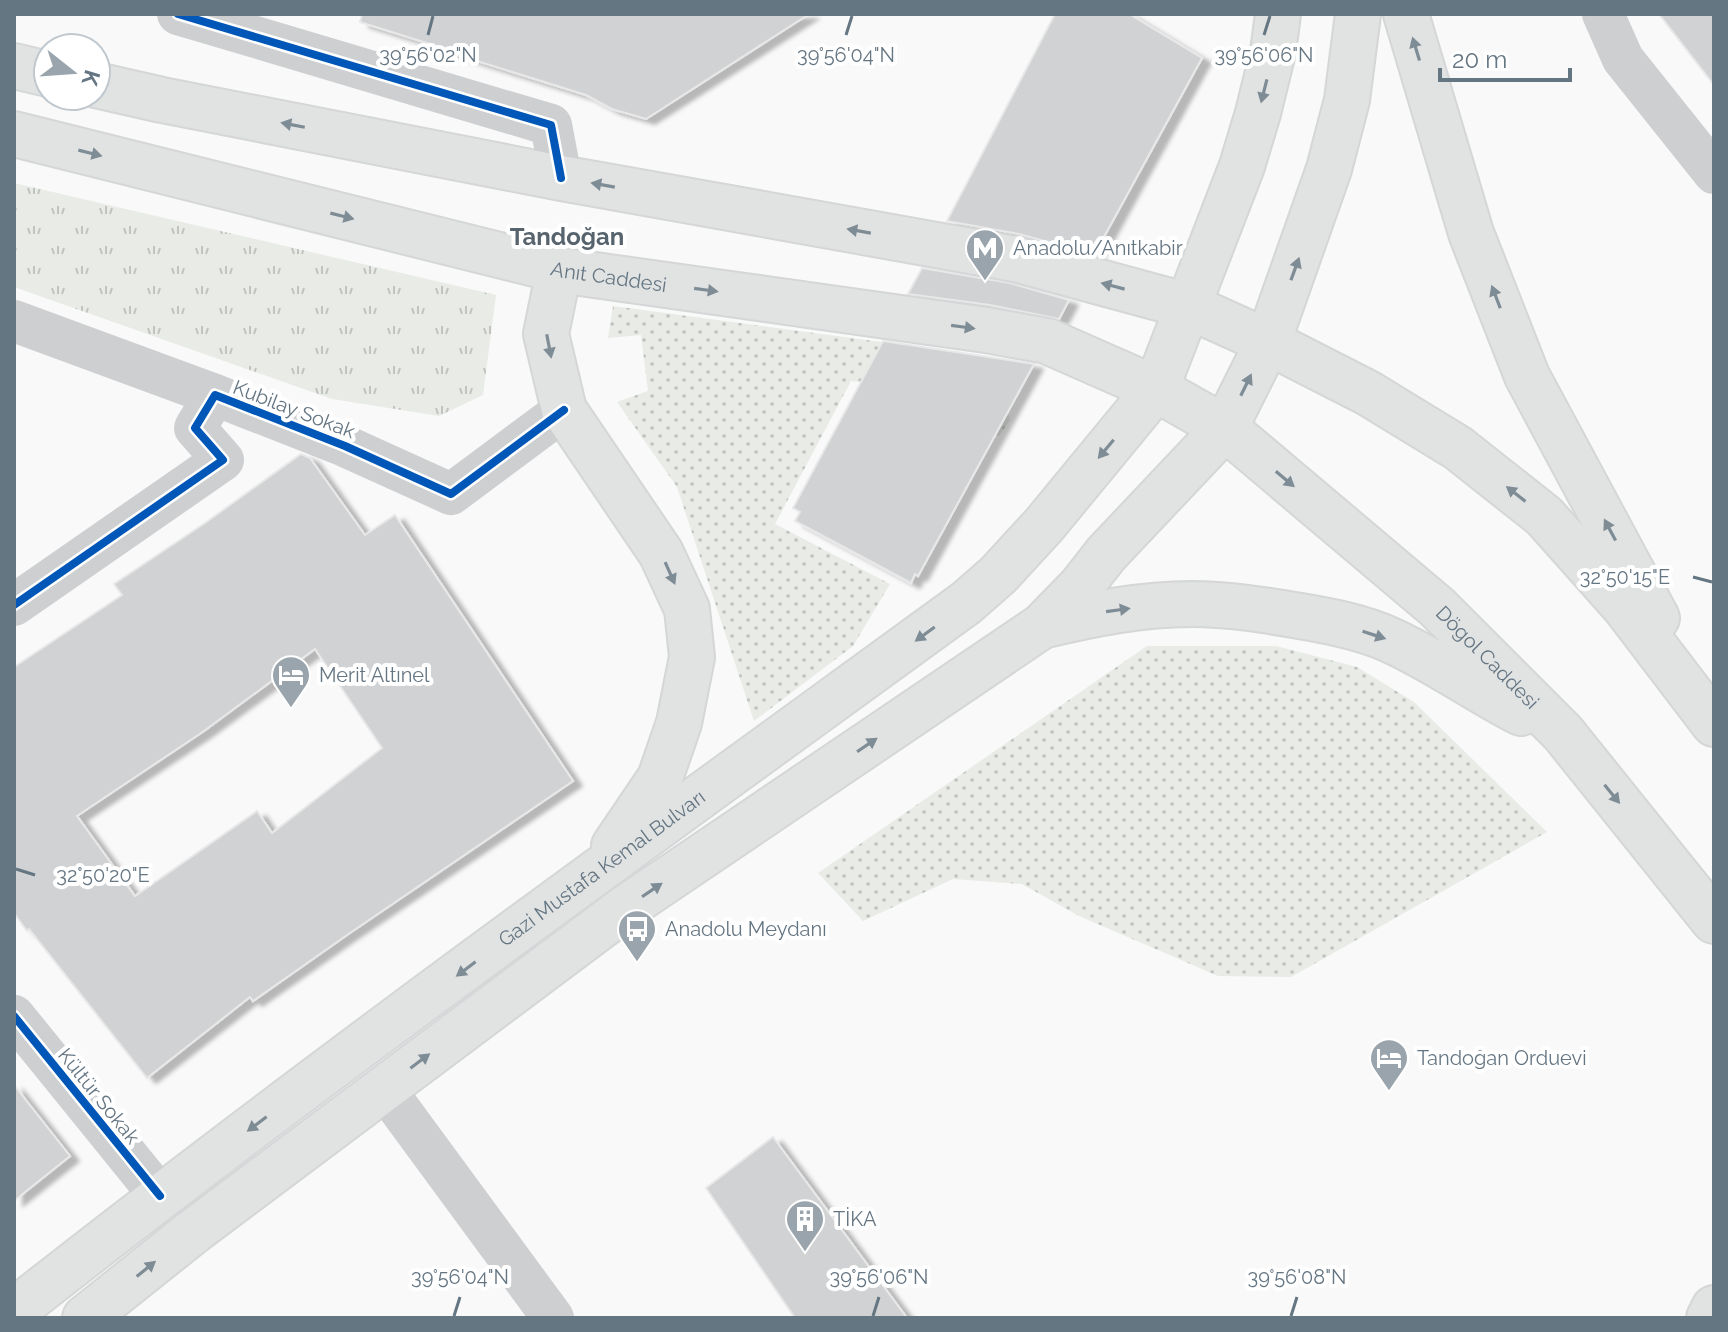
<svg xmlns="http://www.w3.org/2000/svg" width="1728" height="1332" font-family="Raleway,sans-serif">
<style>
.grass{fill:url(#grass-dots)}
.park{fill:url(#park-tufts)}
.building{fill:#d0d2d3;stroke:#e8e8e8;stroke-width:2;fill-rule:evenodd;filter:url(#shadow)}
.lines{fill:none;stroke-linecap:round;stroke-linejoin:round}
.major-casing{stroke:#d5d6d7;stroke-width:48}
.minor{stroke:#cecfd0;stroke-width:42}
.major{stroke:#e1e2e2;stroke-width:44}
.cycleway-casing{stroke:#fff;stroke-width:13}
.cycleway{stroke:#0057b8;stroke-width:8}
.oneway{fill:#7e8c96}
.ticks{fill:none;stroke:#657683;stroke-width:3}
.labels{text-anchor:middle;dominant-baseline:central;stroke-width:8;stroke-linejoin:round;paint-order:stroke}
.poi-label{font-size:20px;fill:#657683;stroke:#fff;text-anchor:start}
.street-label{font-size:20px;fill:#657683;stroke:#fff}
.quarter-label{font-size:24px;font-weight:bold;fill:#57646e;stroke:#fff}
.ticks-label{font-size:20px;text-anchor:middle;fill:#657683;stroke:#fff;stroke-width:8;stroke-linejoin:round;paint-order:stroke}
</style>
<defs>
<pattern id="grass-dots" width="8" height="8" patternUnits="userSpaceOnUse" patternTransform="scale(2)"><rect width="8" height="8" fill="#e8ebe6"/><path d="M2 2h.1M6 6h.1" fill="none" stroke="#c0c3c0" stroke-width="1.8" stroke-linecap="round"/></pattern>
<pattern id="park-tufts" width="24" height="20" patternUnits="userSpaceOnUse" patternTransform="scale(2)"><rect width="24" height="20" fill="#e8ebe6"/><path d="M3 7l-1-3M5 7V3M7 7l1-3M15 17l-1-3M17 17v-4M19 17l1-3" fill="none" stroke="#c0c3c0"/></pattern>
<filter id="shadow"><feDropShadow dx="9" dy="5" stdDeviation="2" flood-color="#0004"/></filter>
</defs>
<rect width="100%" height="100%" fill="#f9f9f9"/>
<g class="grass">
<polygon points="613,306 956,352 996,372 1010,420 999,436 871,383 851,381 775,524 890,584 853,646 754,721 677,487 617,402 648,391 641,335 608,338"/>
<polygon points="1147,646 1276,646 1357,667 1414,702 1547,832 1291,977 1218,976 1079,916 1022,884 953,879 863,921 818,873"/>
</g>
<polygon class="park" points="14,183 496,295 483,395 439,416 332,399 14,287"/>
<g class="building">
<polygon points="362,14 809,14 646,119 612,109 586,95 442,50 443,48 360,22"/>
<polygon points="1055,14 1129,14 1202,58 1094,255 1019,234 947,221"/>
<polygon points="1659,14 1714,14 1714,85"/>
<polygon points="922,268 1010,283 1069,300 1059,319 990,305 908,294"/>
<polygon points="883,341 1034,364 918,576 915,574 911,583 795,521 800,512 793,508"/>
<path d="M 301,454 L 310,458 L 365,535 L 395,515 L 573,781 L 347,935 L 253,1001 L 250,997 L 147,1078 L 29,929 L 27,931 L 14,913 L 14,667 L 122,595 L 114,584 L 205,523 ZM 315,649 L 382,748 L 272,833 L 257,811 L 135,896 L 77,816 L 204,731 Z"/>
<polygon points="14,1085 70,1156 14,1201"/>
<polygon points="773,1137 907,1318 795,1318 706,1188"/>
</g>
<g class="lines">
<defs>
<g id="major">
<polyline points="1406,14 1471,233 1527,376 1657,618"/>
<polyline points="14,66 48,74"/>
<polyline points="96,85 162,100 561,178 1015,259 1188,306 1268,342 1368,393 1458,448 1544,516 1624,606 1714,724"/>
<path id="s1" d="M 14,134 L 559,270 L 986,330 L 1047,341 L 1156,389 L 1225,428 L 1437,607 L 1563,733 L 1714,921"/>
<polyline points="559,270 546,334 564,410 661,553 687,609 692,657 679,723 660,778 614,846"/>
<path d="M 1042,626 C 1091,614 1141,604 1192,604 C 1228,604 1265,610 1300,616 C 1330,621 1361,627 1388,639 C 1435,660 1476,690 1521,713"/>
<path id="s2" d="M 14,1311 C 325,1066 646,836 966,603 L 998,575 L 1044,525 L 1156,389 L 1242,166 L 1258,113 L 1273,52 L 1278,14"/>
<polyline points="85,1318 194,1231 624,909 1042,626 1081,586 1106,554 1225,428 1268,342 1329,169 1347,100 1358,14"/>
<polyline points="1709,1318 1714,1308"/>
</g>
</defs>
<use href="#major" class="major-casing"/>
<g class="minor">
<polyline points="178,14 551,125 561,178"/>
<polyline points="1603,14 1623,59 1714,173"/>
<polyline points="14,321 215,395"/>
<polyline points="14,605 223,460 195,428 215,395 345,446 451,494 564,410"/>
<polyline points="14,1016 160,1196"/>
<polyline points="384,1088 553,1318"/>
</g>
<use href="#major" class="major"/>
<defs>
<g id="cycleway">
<polyline points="178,14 551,125 561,178"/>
<polyline points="14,605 223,460 195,428 215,395 345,446 451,494 564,410"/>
<polyline points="14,1016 160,1196"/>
</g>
</defs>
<use href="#cycleway" class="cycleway-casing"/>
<use href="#cycleway" class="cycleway"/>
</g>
<defs><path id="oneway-solid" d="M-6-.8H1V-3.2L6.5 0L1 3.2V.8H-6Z" transform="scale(2)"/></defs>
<g class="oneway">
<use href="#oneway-solid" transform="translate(1416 49) rotate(-107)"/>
<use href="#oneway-solid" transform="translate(1264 91) rotate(104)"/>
<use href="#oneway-solid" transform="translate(293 125) rotate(-169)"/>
<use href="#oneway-solid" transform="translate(90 153) rotate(14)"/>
<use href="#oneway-solid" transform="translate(603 185) rotate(-170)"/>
<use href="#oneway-solid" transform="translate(342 216) rotate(14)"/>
<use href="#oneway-solid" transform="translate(859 231) rotate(-170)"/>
<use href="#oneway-solid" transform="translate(1295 269) rotate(-70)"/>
<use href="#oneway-solid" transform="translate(1113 286) rotate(-165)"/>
<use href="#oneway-solid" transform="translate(706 290) rotate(8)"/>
<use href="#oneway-solid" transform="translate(1496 297) rotate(-111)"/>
<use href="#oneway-solid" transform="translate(963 327) rotate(8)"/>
<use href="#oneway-solid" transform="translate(549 346) rotate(79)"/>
<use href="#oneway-solid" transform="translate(1246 385) rotate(-64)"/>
<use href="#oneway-solid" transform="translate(1106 449) rotate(130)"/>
<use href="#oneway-solid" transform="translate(1285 479) rotate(40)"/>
<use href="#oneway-solid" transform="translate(1516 494) rotate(-142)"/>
<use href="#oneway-solid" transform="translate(1610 530) rotate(-118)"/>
<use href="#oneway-solid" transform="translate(670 573) rotate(66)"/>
<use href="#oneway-solid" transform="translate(1118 610) rotate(-8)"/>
<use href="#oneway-solid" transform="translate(925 634) rotate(144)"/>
<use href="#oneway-solid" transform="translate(1374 635) rotate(18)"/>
<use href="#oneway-solid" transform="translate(867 745) rotate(-34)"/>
<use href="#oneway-solid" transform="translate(1612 794) rotate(51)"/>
<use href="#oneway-solid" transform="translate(652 890) rotate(-34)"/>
<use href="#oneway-solid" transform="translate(466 969) rotate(143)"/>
<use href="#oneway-solid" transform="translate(420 1061) rotate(-37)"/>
<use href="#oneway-solid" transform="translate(257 1124) rotate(143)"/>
<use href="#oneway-solid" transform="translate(146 1269) rotate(-39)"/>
</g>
<path class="ticks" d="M 428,35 L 433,16M 846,35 L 852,16M 1264,35 L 1270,16M 1693,577 L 1712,582M 16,869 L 35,875M 454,1316 L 460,1297M 873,1316 L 879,1297M 1291,1316 L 1297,1297"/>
<defs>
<symbol id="metro-pin" viewBox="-11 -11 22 30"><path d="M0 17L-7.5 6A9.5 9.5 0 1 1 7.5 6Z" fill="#99a4ac" stroke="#fff"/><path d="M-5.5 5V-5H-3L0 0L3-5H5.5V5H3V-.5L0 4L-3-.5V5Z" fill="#fff"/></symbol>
<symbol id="hotel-pin" viewBox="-11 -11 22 30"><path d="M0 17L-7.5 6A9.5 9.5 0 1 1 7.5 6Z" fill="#99a4ac" stroke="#fff"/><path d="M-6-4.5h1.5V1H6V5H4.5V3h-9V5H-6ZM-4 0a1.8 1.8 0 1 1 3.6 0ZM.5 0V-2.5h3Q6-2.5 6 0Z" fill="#fff"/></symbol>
<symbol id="bus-pin" viewBox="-11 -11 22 30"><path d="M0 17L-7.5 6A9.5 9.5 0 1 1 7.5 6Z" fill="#99a4ac" stroke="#fff"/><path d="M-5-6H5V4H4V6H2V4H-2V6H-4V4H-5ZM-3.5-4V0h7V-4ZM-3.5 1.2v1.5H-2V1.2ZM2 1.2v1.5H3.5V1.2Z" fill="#fff"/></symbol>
<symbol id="building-pin" viewBox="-11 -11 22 30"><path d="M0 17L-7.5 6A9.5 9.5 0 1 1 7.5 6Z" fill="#99a4ac" stroke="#fff"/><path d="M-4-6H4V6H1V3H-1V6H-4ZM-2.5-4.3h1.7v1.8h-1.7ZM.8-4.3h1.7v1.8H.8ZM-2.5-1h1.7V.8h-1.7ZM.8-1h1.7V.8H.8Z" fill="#fff"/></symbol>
</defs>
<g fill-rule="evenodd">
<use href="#metro-pin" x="963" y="226" width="44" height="60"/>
<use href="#hotel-pin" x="269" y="653" width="44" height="60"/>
<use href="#bus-pin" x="615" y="907" width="44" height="60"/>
<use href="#hotel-pin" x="1367" y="1036" width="44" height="60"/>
<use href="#building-pin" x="783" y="1197" width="44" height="60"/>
</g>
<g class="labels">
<g class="poi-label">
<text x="1013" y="248">Anadolu/Anıtkabir</text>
<text x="319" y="675">Merit Altınel</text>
<text x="665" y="929">Anadolu Meydanı</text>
<text x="1417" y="1058">Tandoğan Orduevi</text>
<text x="833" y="1219">TİKA</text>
</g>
<g class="street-label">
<text stroke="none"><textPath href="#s1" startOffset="612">Anıt Caddesi</textPath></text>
<text transform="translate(294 409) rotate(21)">Kubilay Sokak</text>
<text stroke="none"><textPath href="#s1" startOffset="1602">Dögol Caddesi</textPath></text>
<text stroke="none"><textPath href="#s2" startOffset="736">Gazi Mustafa Kemal Bulvarı</textPath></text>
<text transform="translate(99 1096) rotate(51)">Kültür Sokak</text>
</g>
<g class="quarter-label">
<text x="567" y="236">Tandoğan</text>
</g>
</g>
<g class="ticks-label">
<text x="428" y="62">39°56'02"N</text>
<text x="846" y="62">39°56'04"N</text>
<text x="1264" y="62">39°56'06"N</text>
<text x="1625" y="584">32°50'15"E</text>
<text x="103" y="882">32°50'20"E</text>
<text x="460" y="1284">39°56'04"N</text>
<text x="879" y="1284">39°56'06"N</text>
<text x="1297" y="1284">39°56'08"N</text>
</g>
<rect width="1728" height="1332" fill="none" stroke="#657683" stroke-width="32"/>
<g transform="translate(72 72) rotate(107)"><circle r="38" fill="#ffffff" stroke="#c1c8cd" stroke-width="2"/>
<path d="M0-6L14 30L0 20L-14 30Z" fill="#99a4ac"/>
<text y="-12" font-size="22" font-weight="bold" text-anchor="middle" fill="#657683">K</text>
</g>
<path d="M1440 68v12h130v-12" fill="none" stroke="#657683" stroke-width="4"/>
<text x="1452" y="68" font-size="24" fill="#657683" stroke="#ffffff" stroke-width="6" paint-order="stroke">20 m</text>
</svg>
